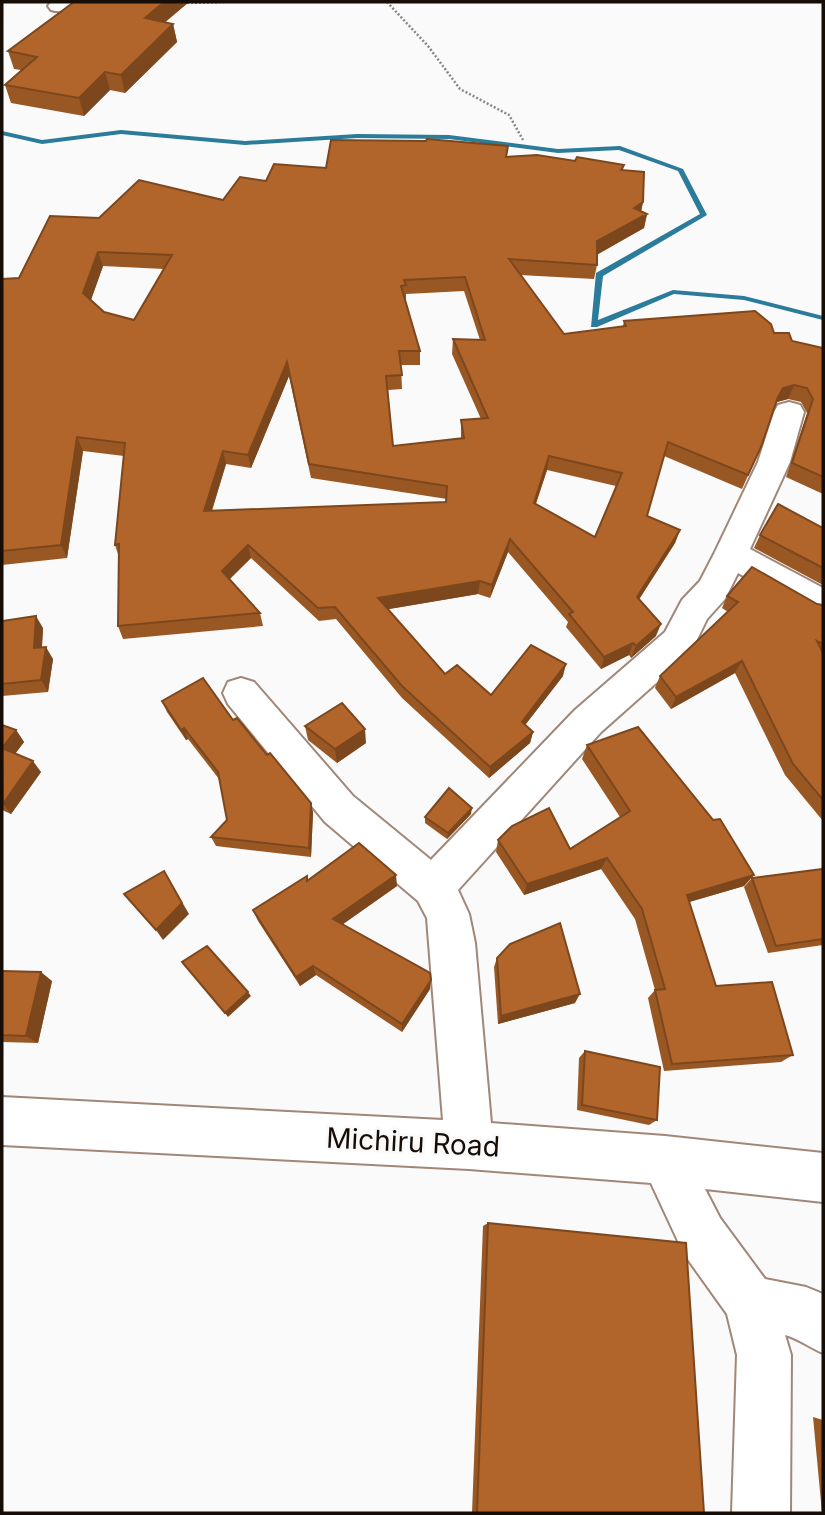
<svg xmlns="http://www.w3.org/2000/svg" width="825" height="1515" font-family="Inter,sans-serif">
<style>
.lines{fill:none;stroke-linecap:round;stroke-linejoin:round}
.stream{fill:#2b7b9a;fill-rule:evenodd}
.minor-casing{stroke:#a18777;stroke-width:4}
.path{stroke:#8a8582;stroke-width:2.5;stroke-dasharray:2 2;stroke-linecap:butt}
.minor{fill:#fff;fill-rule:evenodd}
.wall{fill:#995724;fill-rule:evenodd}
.shaded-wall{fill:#7d471d}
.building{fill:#b2652a;stroke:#7d471d;stroke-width:2;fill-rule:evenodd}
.labels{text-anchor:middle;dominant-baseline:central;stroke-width:6;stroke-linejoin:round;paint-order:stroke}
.near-street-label{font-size:28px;fill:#160d07;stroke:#fafafa}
</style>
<rect width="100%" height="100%" fill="#fafafa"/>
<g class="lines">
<polygon class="stream" points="121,130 245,141 357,134 449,135 558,149 620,146 683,169 707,215 603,276 598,320 673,290 744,296 823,316 823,320 744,300 674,294 597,327 591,327 596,273 700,214 678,171 619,150 558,153 449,139 357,138 245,145 121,134 42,144 2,135 2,131 42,140"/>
<defs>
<g id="minor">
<path d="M 51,2 L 74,2 C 68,10 61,13 51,10 L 48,6 Z"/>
<path d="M 789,402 L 800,405 L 804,412 L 790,462 L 750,549 L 823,588 L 823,617 L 811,614 L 738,573 L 725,599 L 707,619 L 691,652 L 601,732 L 458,890 L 469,914 L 475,943 L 491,1123 L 665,1136 L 823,1153 L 823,1202 L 705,1189 L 720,1218 L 765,1279 L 806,1287 L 823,1294 L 823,1353 C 810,1348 798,1338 785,1335 L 791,1355 L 790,1513 L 732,1513 L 737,1355 L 727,1314 L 684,1254 L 651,1183 L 469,1169 L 2,1145 L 2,1097 L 443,1120 L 427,918 L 418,901 L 325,822 L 228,704 L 223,693 L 228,682 L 241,678 L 254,682 L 353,796 L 431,860 L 575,710 L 665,632 L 682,600 L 700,581 L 714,554 L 758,462 L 774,412 L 778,405 Z"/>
</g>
</defs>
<use href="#minor" class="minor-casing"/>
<g class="path">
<polyline points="387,2 428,46 460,89 509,115 523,140"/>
<polyline points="183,3 224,2"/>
</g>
<use href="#minor" class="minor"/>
</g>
<g class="wall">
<polygon points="74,2 189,2 164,22 173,24 177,42 125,93 110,90 84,116 11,103 5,85 21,70 14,69 8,51"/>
<path d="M 507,157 L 624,165 L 623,170 L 643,202 L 641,211 L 647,214 L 644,228 L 597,254 L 597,265 L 594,279 L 520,275 L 564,334 L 623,326 L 624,321 L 774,333 L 792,341 L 823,348 L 823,494 L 786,477 L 807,413 L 801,402 L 788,399 L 777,402 L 774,407 L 761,447 L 742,489 L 664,456 L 647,516 L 680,530 L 675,543 L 639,599 L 656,636 L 631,658 L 629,655 L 601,669 L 566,627 L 568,622 L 508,552 L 490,598 L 478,594 L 388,609 L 445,674 L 491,695 L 563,676 L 525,725 L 533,732 L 530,743 L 489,778 L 402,698 L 336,619 L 319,621 L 251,558 L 229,579 L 260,613 L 263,626 L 123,639 L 118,626 L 118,554 L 115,545 L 124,456 L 83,451 L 67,558 L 2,565 L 2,279 L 19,278 L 99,218 L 223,200 L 266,181 L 326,168 ZM 103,266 L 164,269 L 134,320 L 104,312 L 91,300 ZM 464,291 L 480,340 L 453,339 L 452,354 L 481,419 L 461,420 L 461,438 L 393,446 L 388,390 L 402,389 L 401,365 L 420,365 L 420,351 L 405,300 L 406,300 L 406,294 ZM 289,376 L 311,478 L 447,499 L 446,502 L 212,511 L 226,464 L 251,468 ZM 547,470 L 616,486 L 595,537 L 536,504 Z"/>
<polygon points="823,528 823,585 754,548 760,535"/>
<polygon points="727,596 823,605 823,821 785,775 735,673 671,709 655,688 660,676 728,612 722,608"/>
<polygon points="2,621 43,628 42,647 53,659 48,692 2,696"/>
<polygon points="162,701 233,720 267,755 313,812 311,857 216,846 211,837 227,820 219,779 188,739 186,740 167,712"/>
<polygon points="2,725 16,730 24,742 15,754 41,772 11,814 2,810"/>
<polygon points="305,726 366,743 337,763 308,740"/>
<polygon points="587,745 754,875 744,886 689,902 716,986 793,1055 781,1062 664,1071 648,998 655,990 635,919 601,869 524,895 496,852 498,840 570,849 620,817 582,759"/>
<polygon points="471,814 447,839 425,823 425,817"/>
<polygon points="823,869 823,945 768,953 744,887 752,878"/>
<polygon points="307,876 308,880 397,886 343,924 430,989 402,1032 316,975 300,986 258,921 253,910"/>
<polygon points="497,958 575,1003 498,1024 494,967"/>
<polygon points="2,971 52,981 38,1043 2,1042"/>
<polygon points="585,1051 657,1120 649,1125 577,1110 579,1058"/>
<polygon points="488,1223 704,1513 472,1513 483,1226"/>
<polygon points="813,1417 823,1420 823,1513 822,1513"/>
</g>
<g class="shaded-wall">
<polygon points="164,2 189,2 149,36 145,18"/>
<polygon points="173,24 177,42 125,93 121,75"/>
<polygon points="105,72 110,90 84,116 79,98"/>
<polygon points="643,202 640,217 634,208"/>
<polygon points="647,214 644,228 595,256 597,241"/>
<polygon points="98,252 103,266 88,308 83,293"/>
<polygon points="287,362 289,376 251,468 248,455"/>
<polygon points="794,385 788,399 777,402 772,411 778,397 783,388"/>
<polygon points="77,437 83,451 67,558 61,545"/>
<polygon points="223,451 226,464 207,525 204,511"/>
<polygon points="549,456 547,470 531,517 534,503"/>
<polygon points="680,530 675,543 633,609 637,597"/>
<polygon points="510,539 508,552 490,598 492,585"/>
<polygon points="248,545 251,558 225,584 222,571"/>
<polygon points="480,581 478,594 378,611 378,598"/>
<polygon points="36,616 43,628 41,660 34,648"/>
<polygon points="661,624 656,636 631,658 636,646"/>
<polygon points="633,643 629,655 601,669 604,657"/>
<polygon points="46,647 53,659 48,692 41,680"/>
<polygon points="742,661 735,673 671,709 676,697"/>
<polygon points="566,664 563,676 519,733 522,722"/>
<polygon points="184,728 188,739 186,740 181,730"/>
<polygon points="365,729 366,743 337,763 335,749"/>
<polygon points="16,730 24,742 11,759 2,748"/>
<polygon points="533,732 530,743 489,778 490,767"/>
<polygon points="33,761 41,772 11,814 3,804"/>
<polygon points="311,803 313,812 311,857 309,848"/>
<polygon points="472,808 471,814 447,839 448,833"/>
<polygon points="607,858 601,869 524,895 527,884"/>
<polygon points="164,871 189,914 163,940 156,930"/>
<polygon points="396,875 397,886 336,929 333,919"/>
<polygon points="754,875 744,886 679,905 687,895"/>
<polygon points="313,966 316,975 300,986 296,977"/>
<polygon points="41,972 52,981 38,1043 26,1036"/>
<polygon points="431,980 430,989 402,1032 402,1024"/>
<polygon points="248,992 251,996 228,1017 225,1013"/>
<polygon points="580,994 575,1003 498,1024 501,1016"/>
</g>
<g class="building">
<polygon points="74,2 164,2 145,18 173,24 121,75 105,72 79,98 5,85 37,57 8,51"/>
<path d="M 427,139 L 508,146 L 506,157 L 537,155 L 575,161 L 577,157 L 624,165 L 621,170 L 644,172 L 643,202 L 634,208 L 647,214 L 597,241 L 597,265 L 509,259 L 564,334 L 626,326 L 624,321 L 755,311 L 771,324 L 774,333 L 789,333 L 792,341 L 823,348 L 823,477 L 792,463 L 813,399 L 807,388 L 794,385 L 783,388 L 778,397 L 761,447 L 748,475 L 668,442 L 647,516 L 680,530 L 637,597 L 661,624 L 636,646 L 633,643 L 604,657 L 569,614 L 573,612 L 510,539 L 492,585 L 480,581 L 378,598 L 445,674 L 457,665 L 491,695 L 531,645 L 566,664 L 522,722 L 533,732 L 490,767 L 402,686 L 335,607 L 318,608 L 248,545 L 222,571 L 260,613 L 118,626 L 119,544 L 115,545 L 125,443 L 77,437 L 61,545 L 2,551 L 2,279 L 19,278 L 50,216 L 99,218 L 139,180 L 223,200 L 240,177 L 266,181 L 274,164 L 326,168 L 331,140 L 426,141 ZM 98,252 L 172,255 L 134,320 L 104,312 L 83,293 ZM 465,277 L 485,340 L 453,339 L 488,418 L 461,420 L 464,438 L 393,446 L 386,376 L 402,375 L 399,351 L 420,351 L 401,286 L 406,285 L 404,280 ZM 287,362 L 309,464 L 447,486 L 446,502 L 204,511 L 223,451 L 248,455 ZM 549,456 L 622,473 L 595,537 L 534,503 Z"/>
<polygon points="778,504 823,528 823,568 760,535"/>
<polygon points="752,567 817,604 823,605 823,644 817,641 823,653 823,800 793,764 742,661 676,697 660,676 738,602 727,596"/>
<polygon points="36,616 34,648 46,647 41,680 2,684 2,621"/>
<polygon points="203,678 233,720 237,718 267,755 270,753 311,803 309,848 211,837 227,820 218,772 184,728 181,730 162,701"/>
<polygon points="342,703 365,729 335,749 305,726"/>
<polygon points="2,725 16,730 2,748 33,761 3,804"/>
<polygon points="638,727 713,820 720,819 754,875 687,895 716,986 772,982 793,1055 672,1064 655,990 665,989 642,909 607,858 527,884 498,840 512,826 549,808 570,849 630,811 587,745"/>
<polygon points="449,788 472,808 448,833 425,817"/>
<polygon points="359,843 396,875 333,919 430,973 431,980 402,1024 313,966 296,977 253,910 307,876 307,881"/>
<polygon points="823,869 823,939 776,946 752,878"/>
<polygon points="164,871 182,903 156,930 124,894"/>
<polygon points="560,923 580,994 501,1016 497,958 510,944"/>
<polygon points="207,946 248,992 225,1013 182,962"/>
<polygon points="2,971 41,972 26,1036 2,1035"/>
<polygon points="585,1051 660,1067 657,1120 582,1105"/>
<polygon points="488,1223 686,1243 704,1513 477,1513"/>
</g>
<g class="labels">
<g class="near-street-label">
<text transform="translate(413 1142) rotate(3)">Michiru Road</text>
</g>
</g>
<rect width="825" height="1515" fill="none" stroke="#160d07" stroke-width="7"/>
</svg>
